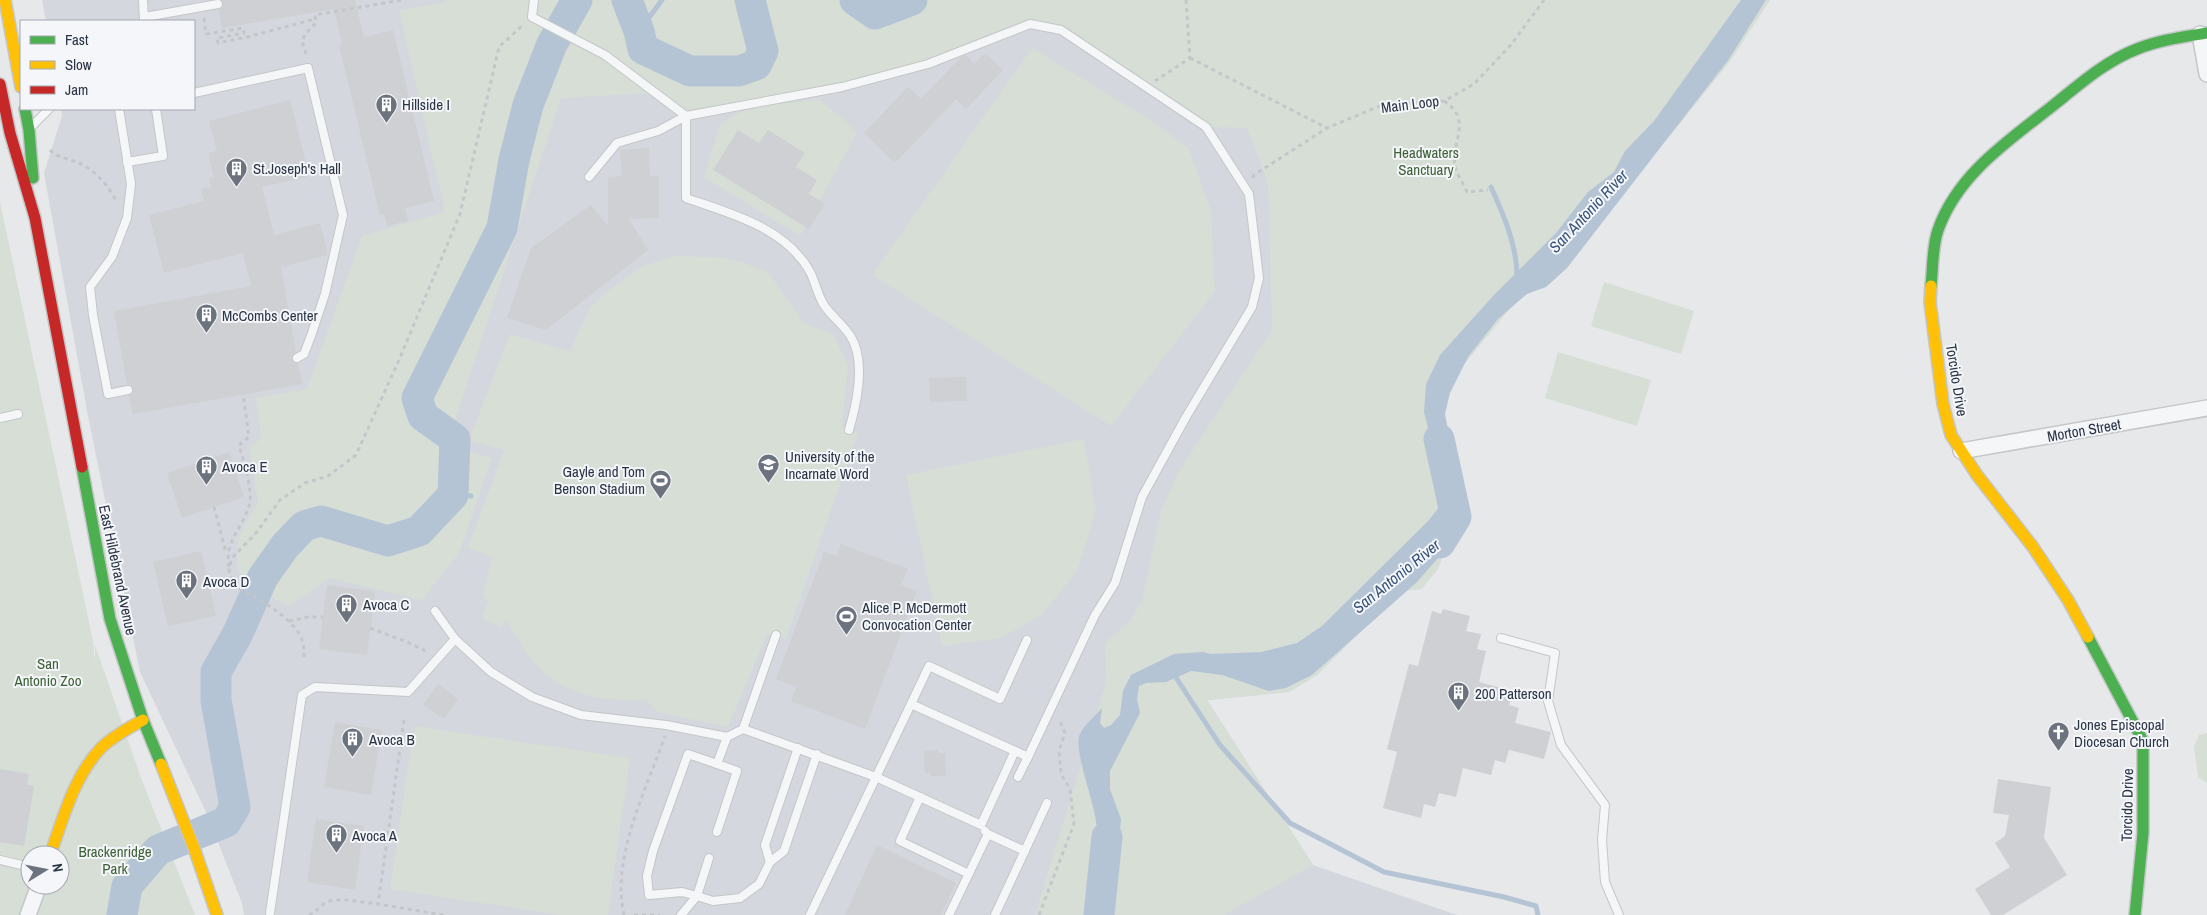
<svg xmlns="http://www.w3.org/2000/svg" width="2207" height="915" font-family="'Archivo Narrow',sans-serif">
<style>
.built{fill:#d4d7dd}
.green{fill:#d6ded6;fill-rule:evenodd}
.water{fill:#b4c4d5}
.lines{fill:none;stroke-linecap:round;stroke-linejoin:round}
.stream{stroke:#b4c4d5;stroke-width:5}
.river{stroke:#b4c4d5;stroke-width:31}
.building{fill:#ced0d3}
.lane-casing{stroke:#c4c6c8;stroke-width:10}
.street-casing{stroke:#c4c6c8;stroke-width:18}
.fast-casing{stroke:#c4c6c8;stroke-width:14}
.slow-casing{stroke:#c4c6c8;stroke-width:14}
.jam-casing{stroke:#c4c6c8;stroke-width:14}
.path{stroke:#c5c6ca;stroke-width:3;stroke-dasharray:4 4;stroke-linecap:butt}
.lane{stroke:#f5f6f7;stroke-width:8}
.street{stroke:#f5f6f7;stroke-width:15}
.fast{stroke:#4caf50;stroke-width:11}
.slow{stroke:#ffc107;stroke-width:11}
.jam{stroke:#c62828;stroke-width:11}
.labels{text-anchor:middle;dominant-baseline:central;stroke-width:4;stroke-linejoin:round;paint-order:stroke}
.poi-label{font-size:15px;fill:#2b3445;stroke:#f4f6f9;text-anchor:start}
.street-label{font-size:15px;fill:#2b3445;stroke:#f4f6f9}
.park-label{font-size:15px;fill:#3f6138;stroke:#f4f6f9}
.water-label{font-size:16px;font-style:italic;fill:#34527a;stroke:#f4f6f9}
</style>
<rect width="100%" height="100%" fill="#e6e8ea"/>
<polygon class="built" points="42,0 1770,0 1730,61 1672,133 1525,290 1452,379 1429,421 1427,451 1446,516 1438,569 1421,589 1401,591 1317,675 1289,692 1207,700 1313,865 1457,915 244,915 242,903 206,812 140,672 88,416 44,173 62,116 61,109 194,109 194,21 46,21"/>
<g class="green">
<polygon points="446,0 1770,0 1730,61 1672,133 1525,290 1452,379 1429,421 1427,451 1446,516 1449,540 1438,569 1421,589 1401,591 1317,675 1289,692 1207,700 1313,865 1224,915 1035,915 1106,682 1105,643 1131,620 1142,601 1161,511 1179,471 1272,330 1269,203 1267,180 1247,128 1206,127 1061,30 1030,24 928,64 842,87 686,116 653,93 561,98 447,445 492,458 459,553 422,600 329,578 289,606 258,591 237,570 238,539 258,501 249,449 261,438 256,398 307,389 362,236 445,212 399,10 446,2"/>
<polygon points="1032,48 1157,124 1189,149 1211,211 1215,291 1111,426 872,275"/>
<path d="M 818,99 L 840,116 L 857,133 L 800,236 L 704,177 L 719,127 C 736,104 790,103 818,99 Z"/>
<path d="M 0,202 L 93,641 L 95,662 L 95,645 L 141,778 L 195,915 L 0,915 ZM 30,855 L 60,855 L 60,885 L 30,885 Z"/>
<path d="M 675,256 L 718,257 L 742,262 L 768,272 L 804,323 L 834,335 L 848,366 L 842,427 L 858,433 L 786,639 L 767,634 L 728,727 L 658,712 L 645,700 C 601,702 560,695 531,659 C 521,646 515,631 505,620 L 502,627 L 482,619 L 488,601 L 483,596 L 492,557 L 468,548 L 504,450 L 469,440 L 510,334 L 570,351 L 589,309 L 604,294 L 643,266 Z"/>
<polygon points="1604,282 1694,311 1681,354 1591,326"/>
<polygon points="1558,352 1651,380 1637,426 1545,398"/>
<polygon points="1084,439 1096,511 1077,572 1041,615 1001,638 942,646 906,475"/>
<polygon points="414,726 630,758 608,915 560,915 390,889"/>
<polygon points="2207,733 2207,783 2198,777 2194,747 2199,735"/>
</g>
<g class="water">
<polygon points="1741,0 1766,0 1729,59 1567,268 1546,287 1527,294 1498,319 1468,357 1450,393 1445,414 1460,492 1440,474 1424,412 1426,384 1440,355 1493,296 1556,233 1588,192 1614,172 1625,151 1654,121"/>
<path d="M 1445,500 L 1467,516 L 1468,524 L 1417,582 L 1312,675 L 1286,688 L 1269,691 L 1222,675 L 1191,671 L 1166,682 L 1146,683 L 1139,686 L 1137,699 L 1140,713 L 1110,771 L 1110,789 L 1121,819 L 1116,880 L 1106,915 L 1090,915 L 1105,884 L 1098,872 L 1091,869 C 1091,856 1096,845 1097,832 C 1098,809 1072,750 1080,734 C 1084,725 1096,715 1102,708 L 1100,723 L 1104,728 L 1111,725 L 1120,715 L 1123,691 L 1131,675 L 1174,654 L 1203,652 L 1211,654 L 1261,652 L 1297,643 L 1322,626 L 1428,521 Z"/>
</g>
<g class="lines">
<g class="stream">
<polyline points="639,31 662,0"/>
<path d="M 1491,187 C 1504,216 1517,245 1517,277"/>
<polyline points="453,495 471,496"/>
<polyline points="1173,673 1220,745 1290,823 1384,872 1504,897 1536,906 1538,915"/>
</g>
<g class="river">
<polyline points="627,0 639,31 643,49 690,71 739,71 756,65 763,51 750,0"/>
<polyline points="855,0 875,14 912,0"/>
<polyline points="1439,439 1456,517 1440,543"/>
<polyline points="122,915 127,886 158,850 226,822 235,807 216,700 216,672 237,635 263,577 285,546 304,526 321,521 388,541 419,531 453,495 455,439 423,416 417,398 502,228 514,160 528,105 552,44 577,0"/>
<polyline points="1099,915 1107,837"/>
</g>
</g>
<g class="building">
<polygon points="222,0 355,0 364,37 393,30 434,201 405,208 408,221 387,226 384,214 380,215 339,45 342,44 334,9 222,28 219,10 223,5"/>
<polygon points="985,53 1003,70 966,109 956,99 895,163 864,133 908,87 921,99 961,57 966,55 974,64"/>
<polygon points="290,100 309,176 262,187 274,235 320,223 328,255 281,267 296,352 291,358 294,363 298,363 302,384 133,414 129,395 134,389 132,386 127,384 114,311 251,286 243,253 164,273 149,215 204,201 201,189 211,187 209,178 214,177 208,153 217,151 209,121"/>
<polygon points="738,130 759,143 768,130 805,153 796,167 817,180 809,194 825,204 809,229 713,170"/>
<polygon points="649,148 650,176 659,176 659,218 629,219 648,250 546,330 507,318 531,248 591,205 608,226 608,178 622,176 620,150"/>
<polygon points="966,377 967,401 930,402 929,378"/>
<polygon points="229,452 244,497 182,518 167,473"/>
<polygon points="841,544 908,569 901,585 917,591 865,729 791,701 796,687 776,679 824,552 837,556"/>
<polygon points="201,551 216,616 168,626 153,562"/>
<polygon points="327,585 375,591 367,655 319,649"/>
<polygon points="1443,609 1470,616 1466,631 1481,634 1477,649 1486,651 1479,682 1513,691 1509,705 1519,708 1515,723 1551,732 1544,759 1509,750 1505,763 1495,760 1491,775 1463,768 1456,797 1439,793 1435,807 1424,804 1421,818 1383,808 1397,752 1387,749 1409,664 1418,666 1432,611 1441,614"/>
<polygon points="438,684 458,699 444,719 423,705"/>
<polygon points="335,722 382,730 371,795 324,787"/>
<polygon points="938,750 938,753 945,753 946,776 931,776 931,773 925,773 924,751"/>
<polygon points="0,769 29,774 27,785 34,786 24,846 0,842"/>
<polygon points="1998,779 2051,787 2044,838 2067,875 2003,915 1991,915 1975,889 2010,867 1995,843 2005,836 2009,815 1993,813"/>
<polygon points="316,819 364,826 355,890 307,882"/>
<polygon points="877,845 956,883 941,915 845,915"/>
</g>
<g class="lines">
<defs>
<g id="lane">
<polyline points="143,0 144,20"/>
<polyline points="534,0 532,17 605,55 686,116 842,87 928,64 1030,24 1061,30 1206,127 1249,194 1259,278 1252,307 1186,417 1142,497 1115,583 1095,615 1028,757 1015,751 981,825 876,777 743,729"/>
<polyline points="145,17 218,4"/>
<polyline points="194,93 308,68 343,215 325,294 311,336 304,354 297,358"/>
<polyline points="119,109 131,184 127,218 112,257 90,287 93,315 108,394 128,390"/>
<polyline points="32,126 49,109"/>
<polyline points="127,162 163,156 156,109"/>
<path d="M 589,177 L 617,143 L 658,131 L 686,116 L 686,198 C 729,213 784,227 809,270 C 815,280 817,294 824,305 C 831,316 844,325 851,337 C 866,362 857,403 849,430"/>
<polyline points="0,418 18,414"/>
<polyline points="435,611 455,639"/>
<polyline points="1501,638 1555,653 1548,701 1561,745 1605,805 1602,840 1605,882 1619,915"/>
<polyline points="911,704 929,666 1000,699 1027,640"/>
<polyline points="1018,777 1028,757"/>
<polyline points="920,797 900,841 969,874"/>
<polyline points="985,831 988,834 1025,851"/>
<polyline points="717,832 737,771 717,764"/>
<polyline points="709,858 697,896 682,892 649,895 647,876 653,851 688,754 717,764 727,737"/>
<polyline points="0,860 30,867"/>
<polyline points="770,862 765,845 798,748"/>
<polyline points="270,913 302,695 315,687 408,692 455,639 491,672 532,697 581,715 666,725 727,737 743,729 776,635"/>
<polyline points="681,915 697,896 713,901 740,898 759,884 770,862 784,851 817,754"/>
<polyline points="810,915 911,704 1015,751"/>
<polyline points="949,915 988,834"/>
<polyline points="995,915 1047,803"/>
</g>
<g id="street">
<polyline points="2200,34 2207,74"/>
<polyline points="1961,451 2207,408"/>
<polyline points="28,915 39,885"/>
</g>
<g id="fast">
<polyline points="25,109 29,130 33,178"/>
<path d="M 1931,286 C 1933,268 1932,247 1938,230 C 1958,173 2011,139 2055,104 C 2081,83 2106,61 2137,49 C 2159,40 2183,37 2207,33"/>
<polyline points="82,467 110,619 143,720 161,764"/>
<polyline points="2088,637 2143,741 2143,833 2135,915"/>
</g>
<g id="slow">
<polyline points="5,0 21,87"/>
<polyline points="1931,286 1930,302 1943,404 1951,435 1977,475 2033,547 2068,600 2088,637"/>
<polyline points="161,764 194,848 217,915"/>
<path d="M 50,855 C 63,819 74,776 101,748 C 113,736 129,728 143,720"/>
</g>
<polyline id="jam" points="0,84 10,133 35,218 82,467"/>
</defs>
<use href="#lane" class="lane-casing"/>
<use href="#street" class="street-casing"/>
<use href="#fast" class="fast-casing"/>
<use href="#slow" class="slow-casing"/>
<use href="#jam" class="jam-casing"/>
<g class="path">
<polyline points="1186,0 1190,58"/>
<polyline points="204,18 206,34 243,28 244,33 217,38 218,43 247,37 315,19"/>
<polyline points="306,54 302,41 306,33 316,23 315,15 402,0"/>
<polyline points="1190,58 1327,128 1382,105 1444,101 1474,84 1510,46 1544,0"/>
<polyline points="1155,81 1190,58"/>
<path d="M 1444,101 C 1475,121 1448,144 1456,170 C 1459,177 1464,185 1467,192 L 1488,190"/>
<path d="M 50,150 C 56,157 66,158 74,161 C 92,167 108,184 116,201"/>
<polyline points="1253,178 1254,175 1327,128"/>
<polyline points="214,507 226,552"/>
<path d="M 229,567 C 224,540 245,526 250,502 C 252,487 243,460 239,445 L 249,437 L 243,394"/>
<polyline points="209,584 224,583 233,585"/>
<polyline points="289,621 308,617 323,617"/>
<polyline points="370,628 407,642 428,652"/>
<path d="M 304,657 C 304,652 304,647 303,642 C 293,615 257,599 233,585 L 229,570 L 232,558 L 256,533 L 280,500 L 305,483 L 328,476 L 356,455 L 399,360 L 460,214 L 499,47 L 524,24"/>
<polyline points="404,720 378,904 443,915"/>
<path d="M 309,915 C 317,912 318,907 325,903 C 334,896 366,903 378,904"/>
<path d="M 624,915 C 611,857 646,790 665,736"/>
<polyline points="634,915 660,915"/>
<polyline points="1039,915 1074,824 1070,789 1061,774 1059,751 1065,733 1059,719"/>
</g>
<use href="#lane" class="lane"/>
<use href="#street" class="street"/>
<use href="#fast" class="fast"/>
<use href="#slow" class="slow"/>
<use href="#jam" class="jam"/>
</g>
<defs>
<symbol id="building-pin" viewBox="-11 -11 22 30"><path d="M0 17L-7.5 6A9.5 9.5 0 1 1 7.5 6Z" fill="#6c737f" stroke="#f4f6f9"/><path d="M-4-6H4V6H1V3H-1V6H-4ZM-2.5-4.3h1.7v1.8h-1.7ZM.8-4.3h1.7v1.8H.8ZM-2.5-1h1.7V.8h-1.7ZM.8-1h1.7V.8H.8Z" fill="#fff"/></symbol>
<symbol id="university-pin" viewBox="-11 -11 22 30"><path d="M0 17L-7.5 6A9.5 9.5 0 1 1 7.5 6Z" fill="#6c737f" stroke="#f4f6f9"/><path d="M0-5L7-2L0 1L-7-2ZM-4 1L0 2.5L4 1V4Q0 6-4 4Z" fill="#fff"/></symbol>
<symbol id="stadium-pin" viewBox="-11 -11 22 30"><path d="M0 17L-7.5 6A9.5 9.5 0 1 1 7.5 6Z" fill="#6c737f" stroke="#f4f6f9"/><path d="M0-5a6.5 5 0 1 0 0 10a6.5 5 0 1 0 0-10ZM-3.5-1.8h7v3.6h-7Z" fill="#fff"/></symbol>
<symbol id="church-pin" viewBox="-11 -11 22 30"><path d="M0 17L-7.5 6A9.5 9.5 0 1 1 7.5 6Z" fill="#6c737f" stroke="#f4f6f9"/><path d="M-1.2-6h2.4v3.5h3.3v2.4h-3.3V6h-2.4V-.1h-3.3v-2.4h3.3Z" fill="#fff"/></symbol>
</defs>
<g fill-rule="evenodd">
<use href="#building-pin" x="374" y="92" width="25" height="34"/>
<use href="#building-pin" x="224" y="156" width="25" height="34"/>
<use href="#building-pin" x="194" y="302" width="25" height="34"/>
<use href="#university-pin" x="756" y="452" width="25" height="34"/>
<use href="#building-pin" x="194" y="454" width="25" height="34"/>
<use href="#stadium-pin" x="648" y="468" width="25" height="34"/>
<use href="#building-pin" x="174" y="568" width="25" height="34"/>
<use href="#building-pin" x="334" y="592" width="25" height="34"/>
<use href="#stadium-pin" x="834" y="604" width="25" height="34"/>
<use href="#building-pin" x="1446" y="680" width="25" height="34"/>
<use href="#church-pin" x="2046" y="720" width="25" height="34"/>
<use href="#building-pin" x="340" y="726" width="25" height="34"/>
<use href="#building-pin" x="324" y="822" width="25" height="34"/>
</g>
<g class="labels">
<g class="poi-label">
<text x="402" y="104">Hillside I</text>
<text x="253" y="168">St.Joseph's Hall</text>
<text x="222" y="315">McCombs Center</text>
<text x="785" y="456">University of the<tspan x="785" dy="17">Incarnate Word</tspan></text>
<text x="222" y="466">Avoca E</text>
<text x="645" y="471" text-anchor="end">Gayle and Tom<tspan x="645" dy="17">Benson Stadium</tspan></text>
<text x="203" y="581">Avoca D</text>
<text x="363" y="604">Avoca C</text>
<text x="862" y="607">Alice P. McDermott<tspan x="862" dy="17">Convocation Center</tspan></text>
<text x="1475" y="693">200 Patterson</text>
<text x="2074" y="724">Jones Episcopal<tspan x="2074" dy="17">Diocesan Church</tspan></text>
<text x="369" y="739">Avoca B</text>
<text x="352" y="835">Avoca A</text>
</g>
<g class="street-label">
<text transform="translate(1410 104) rotate(-7)">Main Loop</text>
<text transform="translate(1957 380) rotate(81)">Torcido Drive</text>
<text transform="translate(2084 430) rotate(-10)">Morton Street</text>
<text transform="translate(118 570) rotate(78)">East Hildebrand Avenue</text>
<text transform="translate(2127 805) rotate(-89)">Torcido Drive</text>
</g>
<g class="park-label">
<text x="1426" y="152">Headwaters<tspan x="1426" dy="17">Sanctuary</tspan></text>
<text x="48" y="663">San<tspan x="48" dy="17">Antonio Zoo</tspan></text>
<text x="115" y="851">Brackenridge<tspan x="115" dy="17">Park</tspan></text>
</g>
<g class="water-label">
<text transform="translate(1588 211) rotate(-47)">San Antonio River</text>
<text transform="translate(1396 576) rotate(-39)">San Antonio River</text>
</g>
</g>
<rect x="20" y="20" width="175" height="90" fill="#f4f6f9" stroke="#a4a8b1"/>
<rect x="30" y="36" width="25" height="8" fill="#4caf50" stroke="#a4a8b1"/>
<text x="65" y="45" font-size="15" fill="#2b3445">Fast</text>
<rect x="30" y="61" width="25" height="8" fill="#ffc107" stroke="#a4a8b1"/>
<text x="65" y="70" font-size="15" fill="#2b3445">Slow</text>
<rect x="30" y="86" width="25" height="8" fill="#c62828" stroke="#a4a8b1"/>
<text x="65" y="95" font-size="15" fill="#2b3445">Jam</text>
<g transform="translate(45 870) rotate(80)"><circle r="24" fill="#f4f6f9" stroke="#a4a8b1"/>
<path d="M0-4L9 19L0 12L-9 19Z" fill="#6c737f"/>
<text y="-8" font-size="14" font-weight="bold" text-anchor="middle" fill="#2b3445">N</text>
</g>
</svg>
